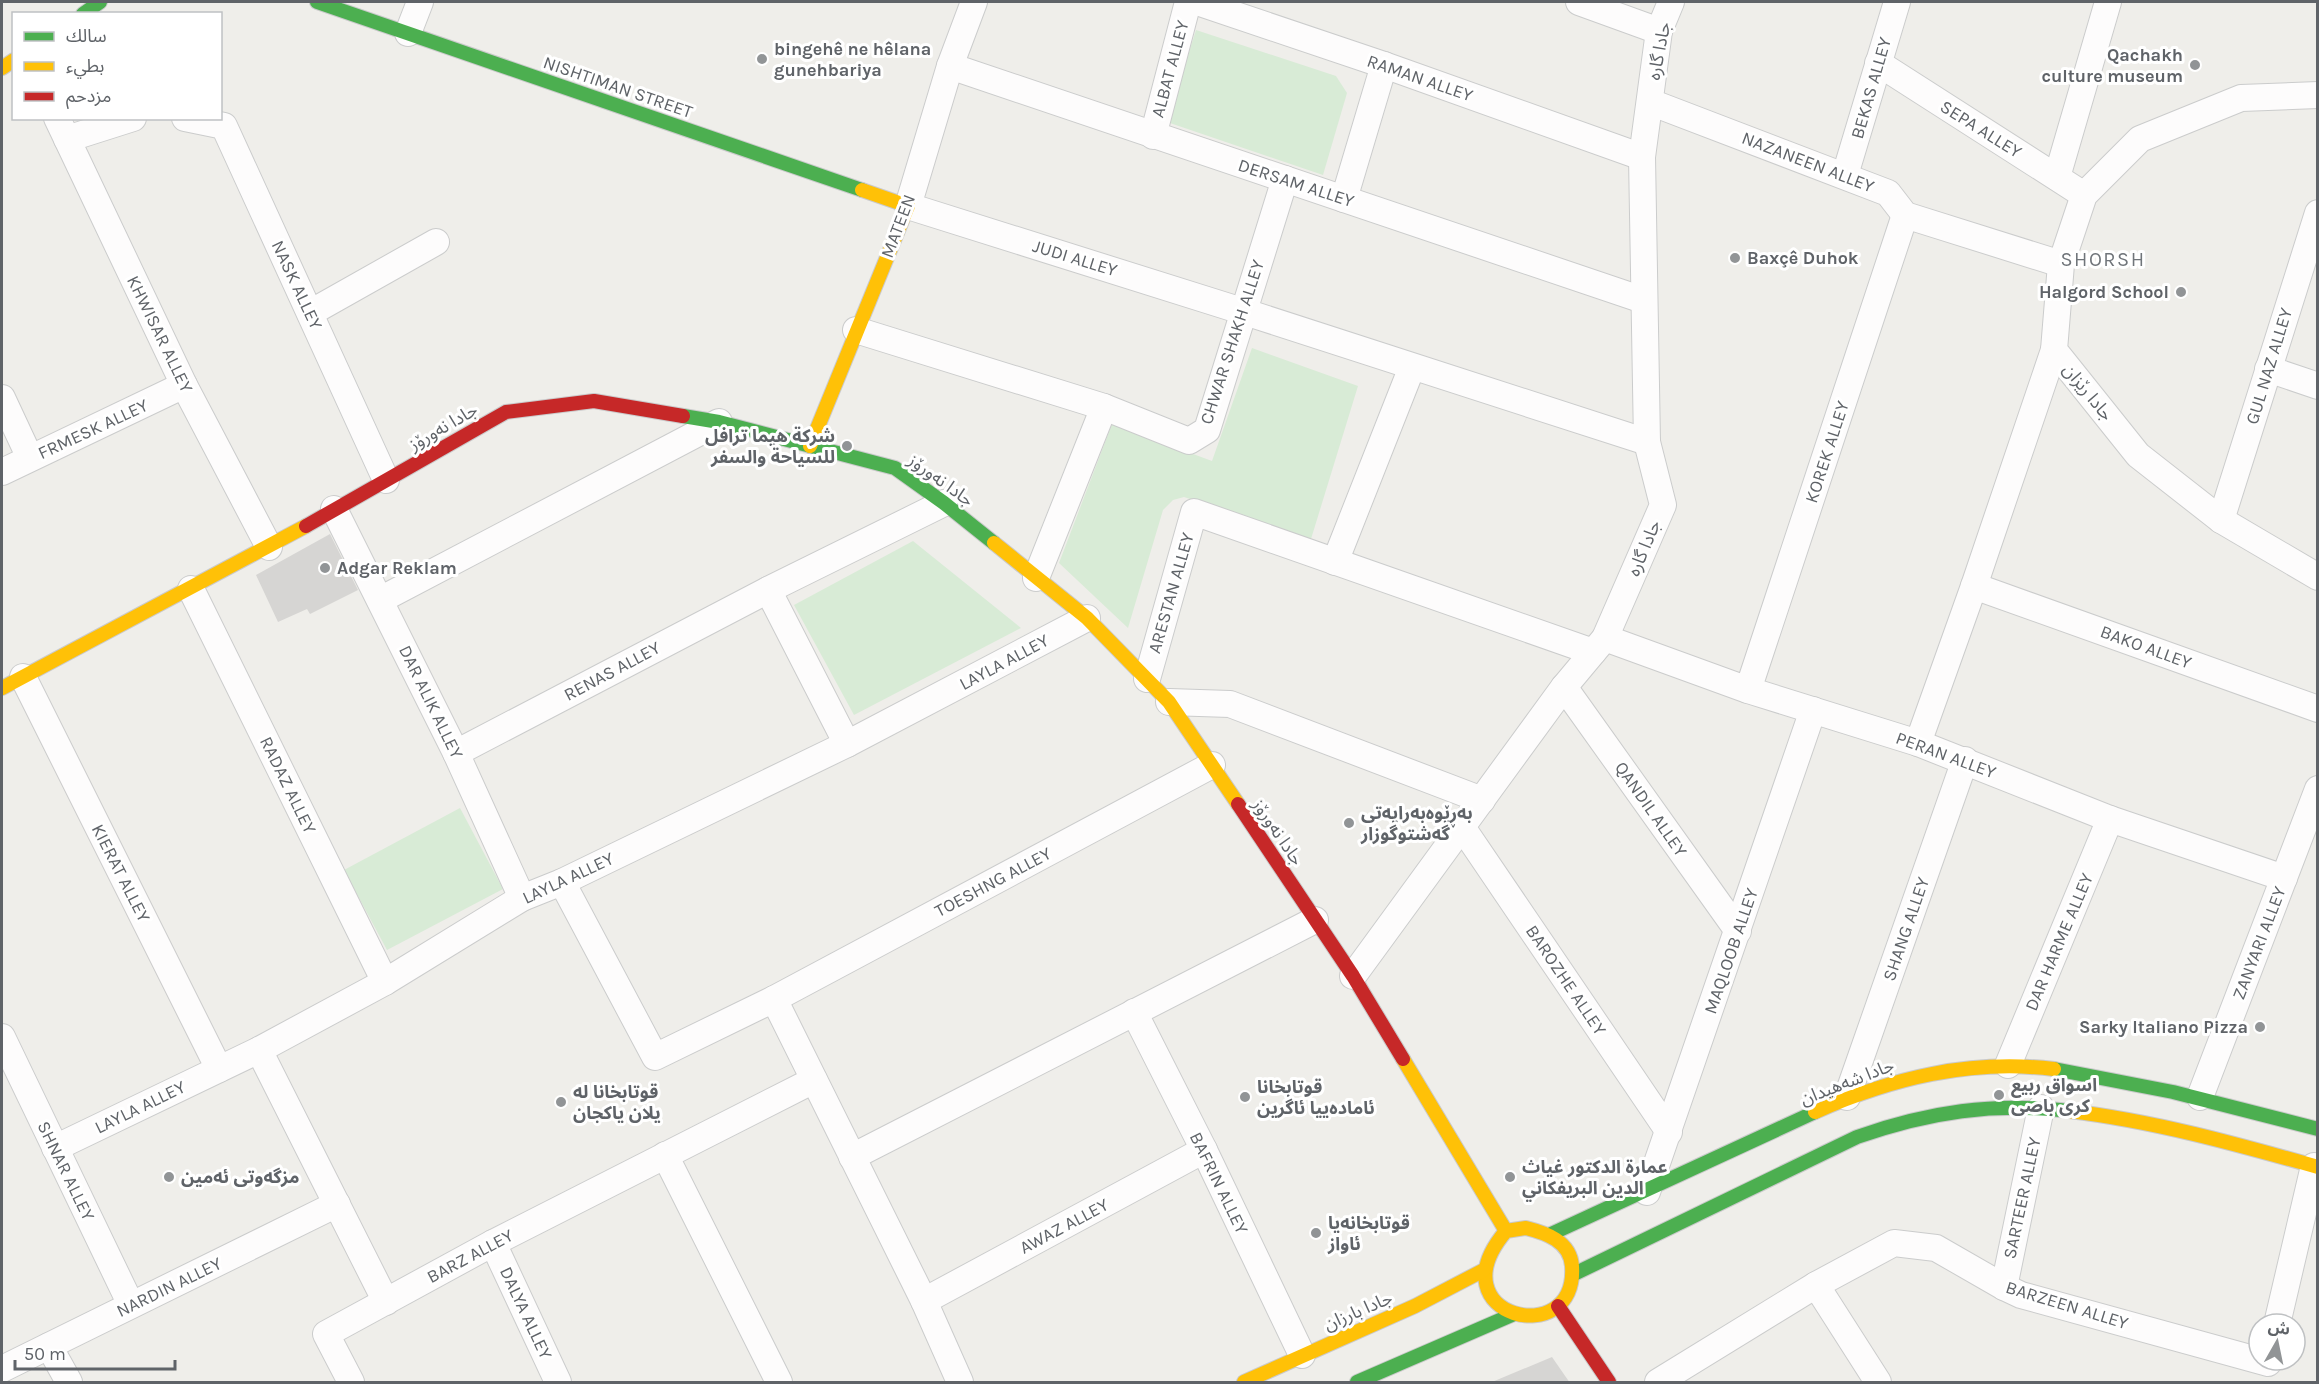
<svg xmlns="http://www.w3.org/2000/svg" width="2319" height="1384" font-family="Karla,'Noto Sans Arabic',sans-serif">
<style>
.green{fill:#d8ebd6}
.building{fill:#d6d5d3}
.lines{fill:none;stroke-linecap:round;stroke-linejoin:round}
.street-casing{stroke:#cbcccc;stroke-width:28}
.fast-casing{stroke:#cacacb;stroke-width:16}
.slow-casing{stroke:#cacacb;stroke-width:16}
.jam-casing{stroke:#cacacb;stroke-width:16}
.street{stroke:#fdfcfc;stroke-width:26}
.fast{stroke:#4caf50;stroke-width:14}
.slow{stroke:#ffc107;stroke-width:14}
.jam{stroke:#c62828;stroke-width:14}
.poi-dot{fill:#919496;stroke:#fff;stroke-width:2}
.labels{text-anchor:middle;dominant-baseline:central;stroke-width:6;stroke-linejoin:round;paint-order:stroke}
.poi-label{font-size:18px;font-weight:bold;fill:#5f6368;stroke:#fff;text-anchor:start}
.street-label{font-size:18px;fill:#5f6368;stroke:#fff}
.neighbourhood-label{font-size:20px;letter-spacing:1.5px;fill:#70757a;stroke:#fff}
</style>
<rect width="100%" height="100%" fill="#efeeea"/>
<g class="green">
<polygon points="1196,30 1336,76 1347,93 1323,175 1167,122"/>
<polygon points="1252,348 1358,386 1311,539 1184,497 1173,500 1163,510 1128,628 1059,563 1112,424 1212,461"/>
<polygon points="913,541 1021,628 854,715 794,605"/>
<polygon points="460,808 503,889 387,950 344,870"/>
</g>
<g class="building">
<polygon points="330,534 358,590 310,614 307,609 278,622 256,575"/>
<polygon points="1552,1357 1570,1383 1492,1383 1492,1382"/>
</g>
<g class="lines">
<defs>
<g id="street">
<polyline points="974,2 950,66 908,206 1242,311 1647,442"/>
<polyline points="1197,2 1384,65 1642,157"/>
<polyline points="1579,2 1659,31"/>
<polyline points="408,33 420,2"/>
<polyline points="1878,63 2084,195"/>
<polyline points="950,66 1643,300"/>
<polyline points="2318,95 2241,98 2140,139 2084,195 2061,264 2054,350 2138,455 2221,520 2318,577"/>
<polyline points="1650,102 1888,193 1905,215 2061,264"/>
<polyline points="57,118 184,385 269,547"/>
<polyline points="185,118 224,126 386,480"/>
<polyline points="1153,136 1188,2"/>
<polyline points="67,139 133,118"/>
<polyline points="1845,175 1897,2"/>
<polyline points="2057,177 2108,2"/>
<polyline points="1344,199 1384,65"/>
<polyline points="310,313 436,242"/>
<polyline points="856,330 1104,407 1189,441 1207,430 1285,179"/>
<polyline points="2268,369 2318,386"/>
<polyline points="2,398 30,458"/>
<polyline points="2,472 184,385"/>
<polyline points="334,509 456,753 522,898"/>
<polyline points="2221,520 2318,213"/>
<polyline points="1335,562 1412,367"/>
<polyline points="1036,578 1104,407"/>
<polyline points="1974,586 2318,709"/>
<polyline points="191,589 385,982"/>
<polyline points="768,590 847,744"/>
<polyline points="380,600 719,422"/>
<polyline points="1605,638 1748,690 1918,743 2110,819 2284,878"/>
<polyline points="23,677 219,1069"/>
<polyline points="1147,679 1194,512 1593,652"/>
<polyline points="1564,687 1738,931"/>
<polyline points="1748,690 1905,215"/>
<polyline points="1169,702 1230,704 1482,800"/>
<polyline points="1918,743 1974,586 2054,350"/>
<polyline points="456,753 768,590 944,503"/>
<polyline points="1462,827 1669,1132"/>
<polyline points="562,882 655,1057 774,999 1212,765"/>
<polyline points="1353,976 1564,687 1605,638 1663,505 1647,442 1642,157 1659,31 1671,2"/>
<polyline points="774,999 924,1301 960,1382"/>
<polyline points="1134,1012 1204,1150 1302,1355"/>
<polyline points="2,1037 131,1305"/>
<polyline points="259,1050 386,1302"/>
<polyline points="2008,1065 2110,819"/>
<polyline points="1847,1097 1965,760"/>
<polyline points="2200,1097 2318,789"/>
<polyline points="55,1148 259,1050 385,982 522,898 562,882 847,744 1087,618"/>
<polyline points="665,1155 779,1382"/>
<polyline points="852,1157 1315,920"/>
<polyline points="1647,1192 1813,710"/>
<polyline points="493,1243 558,1382"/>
<polyline points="1816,1285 1878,1382"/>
<polyline points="2004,1287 2041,1108"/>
<polyline points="924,1301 1204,1150"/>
<polyline points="2277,1324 2314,1166"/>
<polyline points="49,1346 69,1382"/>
<polyline points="2,1369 337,1204"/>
<polyline points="351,1382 326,1334 493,1243 814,1080"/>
<polyline points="1658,1382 1816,1285 1894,1243 1936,1248 2004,1287 2021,1295 2268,1363"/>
</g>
<g id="fast">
<polyline points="317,2 862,190"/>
<polyline points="83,14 100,2"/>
<polyline points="683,416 719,422 895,468 944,503 994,543"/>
<polyline points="2054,1069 2173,1092 2318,1129"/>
<polyline points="1551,1234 1815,1112"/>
<path d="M 1574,1274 L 1857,1137 C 1928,1112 1994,1102 2069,1111"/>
<polyline points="1357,1382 1514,1314"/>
</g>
<g id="slow">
<polyline points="2,68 14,60"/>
<polyline points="810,446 908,206 862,190"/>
<polyline points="994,543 1087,618 1169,702 1238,804"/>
<polyline points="2,688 306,526"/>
<polyline points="1403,1059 1506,1231"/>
<path d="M 2069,1111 C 2154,1121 2236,1144 2318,1167"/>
<path d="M 1815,1112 C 1892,1078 1970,1059 2054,1069"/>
<path d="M 1526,1228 C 1546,1233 1570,1241 1572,1266 C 1578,1352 1433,1317 1506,1231 Z"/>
<polyline points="1244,1382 1415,1306 1484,1270"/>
</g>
<g id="jam">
<polyline points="306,526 506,412 594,401 683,416"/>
<polyline points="1238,804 1353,976 1403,1059"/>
<polyline points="1558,1306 1609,1382"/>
</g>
</defs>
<use href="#street" class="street-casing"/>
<use href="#fast" class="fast-casing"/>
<use href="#slow" class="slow-casing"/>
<use href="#jam" class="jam-casing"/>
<use href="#street" class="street"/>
<use href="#fast" class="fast"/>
<use href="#slow" class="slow"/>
<use href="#jam" class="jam"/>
</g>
<g class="poi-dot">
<circle cx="762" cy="59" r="6"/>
<circle cx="2195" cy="65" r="6"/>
<circle cx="1735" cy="258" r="6"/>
<circle cx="2181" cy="292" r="6"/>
<circle cx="847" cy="446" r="6"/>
<circle cx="325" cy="568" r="6"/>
<circle cx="1349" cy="823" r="6"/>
<circle cx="2260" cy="1027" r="6"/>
<circle cx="1999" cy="1095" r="6"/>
<circle cx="1245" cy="1097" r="6"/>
<circle cx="561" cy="1102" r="6"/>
<circle cx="169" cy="1177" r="6"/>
<circle cx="1510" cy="1177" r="6"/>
<circle cx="1316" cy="1233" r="6"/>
</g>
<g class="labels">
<g class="poi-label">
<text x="774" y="49">bingehê ne hêlana<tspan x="774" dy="21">gunehbariya</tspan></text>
<text x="2183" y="55" text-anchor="end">Qachakh<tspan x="2183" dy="21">culture museum</tspan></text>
<text x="1747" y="258">Baxçê Duhok</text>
<text x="2169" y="292" text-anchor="end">Halgord School</text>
<text x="835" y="436" text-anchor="end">شركة هيما ترافل<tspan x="835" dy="21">للسياحة والسفر</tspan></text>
<text x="337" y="568">Adgar Reklam</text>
<text x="1361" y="813">بەڕێوەبەرایەتی<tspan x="1361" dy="21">گەشتوگوزار</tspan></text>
<text x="2248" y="1027" text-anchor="end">Sarky Italiano Pizza</text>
<text x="2011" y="1085">اسواق ربيع<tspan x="2011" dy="21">كرى باصى</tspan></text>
<text x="1257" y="1087">قوتابخانا<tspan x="1257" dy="21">ئامادەییا ئاگرین</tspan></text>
<text x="573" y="1092">قوتابخانا له<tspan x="573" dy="21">يلان ياكجان</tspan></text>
<text x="1522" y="1167">عمارة الدكتور غياث<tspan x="1522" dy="21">الدين البريفكاني</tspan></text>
<text x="181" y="1177">مزگەوتی ئەمین</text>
<text x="1328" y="1223">قوتابخانەیا<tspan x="1328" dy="21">ئاواز</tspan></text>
</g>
<g class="street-label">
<text transform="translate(1659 51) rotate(-79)">جادا گارە</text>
<text transform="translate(1170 69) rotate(-75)">ALBAT ALLEY</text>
<text transform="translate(1420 78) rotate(19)">RAMAN ALLEY</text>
<text transform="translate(618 87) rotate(19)">NISHTIMAN STREET</text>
<text transform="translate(1871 88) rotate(-74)">BEKAS ALLEY</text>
<text transform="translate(1981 129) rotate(32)">SEPA ALLEY</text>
<text transform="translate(1808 162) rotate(21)">NAZANEEN ALLEY</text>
<text transform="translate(1296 183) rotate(18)">DERSAM ALLEY</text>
<text transform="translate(898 226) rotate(-69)">MATEEN</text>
<text transform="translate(1075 258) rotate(17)">JUDI ALLEY</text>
<text transform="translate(297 285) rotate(65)">NASK ALLEY</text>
<text transform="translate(160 334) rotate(64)">KHWISAR ALLEY</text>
<text transform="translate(1232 342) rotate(-72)">CHWAR SHAKH ALLEY</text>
<text transform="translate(2269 366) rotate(-73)">GUL NAZ ALLEY</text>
<text transform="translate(2088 392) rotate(51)">جادا رێزان</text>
<text transform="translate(443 427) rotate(-30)">جادا نەورۆز</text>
<text transform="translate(93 429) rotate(-25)">FRMESK ALLEY</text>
<text transform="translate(1827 452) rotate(-72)">KOREK ALLEY</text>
<text transform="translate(941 480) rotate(36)">جادا نەورۆز</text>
<text transform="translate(1644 548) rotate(-67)">جادا گارە</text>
<text transform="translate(1171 593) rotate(-74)">ARESTAN ALLEY</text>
<text transform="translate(2146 647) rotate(20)">BAKO ALLEY</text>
<text transform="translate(1004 662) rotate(-28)">LAYLA ALLEY</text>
<text transform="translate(612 671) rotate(-28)">RENAS ALLEY</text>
<text transform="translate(431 702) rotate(64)">DAR ALIK ALLEY</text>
<text transform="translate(1946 755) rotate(20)">PERAN ALLEY</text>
<text transform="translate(288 785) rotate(64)">RADAZ ALLEY</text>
<text transform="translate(1651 809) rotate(55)">QANDIL ALLEY</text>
<text transform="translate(1278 832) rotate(56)">جادا نەورۆز</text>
<text transform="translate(121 873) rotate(63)">KIERAT ALLEY</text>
<text transform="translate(568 878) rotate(-25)">LAYLA ALLEY</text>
<text transform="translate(993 882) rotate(-28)">TOESHNG ALLEY</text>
<text transform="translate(1906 929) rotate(-71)">SHANG ALLEY</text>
<text transform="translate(2059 942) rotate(-67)">DAR HARME ALLEY</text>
<text transform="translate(2259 943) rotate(-69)">ZANYARI ALLEY</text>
<text transform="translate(1731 951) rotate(-71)">MAQLOOB ALLEY</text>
<text transform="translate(1566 980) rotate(56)">BAROZHE ALLEY</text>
<text transform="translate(1847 1082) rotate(-21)">جادا شەهیدان</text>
<text transform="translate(140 1107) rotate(-26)">LAYLA ALLEY</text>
<text transform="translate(66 1171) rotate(64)">SHNAR ALLEY</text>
<text transform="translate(1219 1183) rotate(64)">BAFRIN ALLEY</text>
<text transform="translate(2022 1198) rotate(-78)">SARTEER ALLEY</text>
<text transform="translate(1064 1226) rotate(-28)">AWAZ ALLEY</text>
<text transform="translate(470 1256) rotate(-28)">BARZ ALLEY</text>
<text transform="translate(169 1287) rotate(-26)">NARDIN ALLEY</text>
<text transform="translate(2067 1305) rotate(17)">BARZEEN ALLEY</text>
<text transform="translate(1358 1311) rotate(-23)">جادا بارزان</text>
<text transform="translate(526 1313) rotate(65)">DALYA ALLEY</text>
</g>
<g class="neighbourhood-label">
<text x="2103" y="259">SHORSH</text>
</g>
</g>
<rect width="2319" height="1384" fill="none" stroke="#5f6368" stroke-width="6"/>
<rect x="12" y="12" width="210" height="108" fill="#ffffff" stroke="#bfc1c3" stroke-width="1.5"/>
<rect x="24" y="32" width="30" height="9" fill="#4caf50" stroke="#bfc1c3" stroke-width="1.5"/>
<text x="66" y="42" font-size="18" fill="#5f6368">سالك</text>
<rect x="24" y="62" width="30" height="9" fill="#ffc107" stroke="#bfc1c3" stroke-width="1.5"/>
<text x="66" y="72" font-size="18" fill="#5f6368">بطيء</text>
<rect x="24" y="92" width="30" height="9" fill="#c62828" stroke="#bfc1c3" stroke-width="1.5"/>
<text x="66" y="102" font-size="18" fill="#5f6368">مزدحم</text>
<g transform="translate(2277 1342) rotate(9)"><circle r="28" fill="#ffffff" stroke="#bfc1c3" stroke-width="1.5"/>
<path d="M0-4.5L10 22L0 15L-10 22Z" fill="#919496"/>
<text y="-9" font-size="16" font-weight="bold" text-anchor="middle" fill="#5f6368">ش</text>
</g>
<path d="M15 1360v9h160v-9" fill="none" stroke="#5f6368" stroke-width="3"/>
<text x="24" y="1360" font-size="18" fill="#5f6368" stroke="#ffffff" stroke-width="4.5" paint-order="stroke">50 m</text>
</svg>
